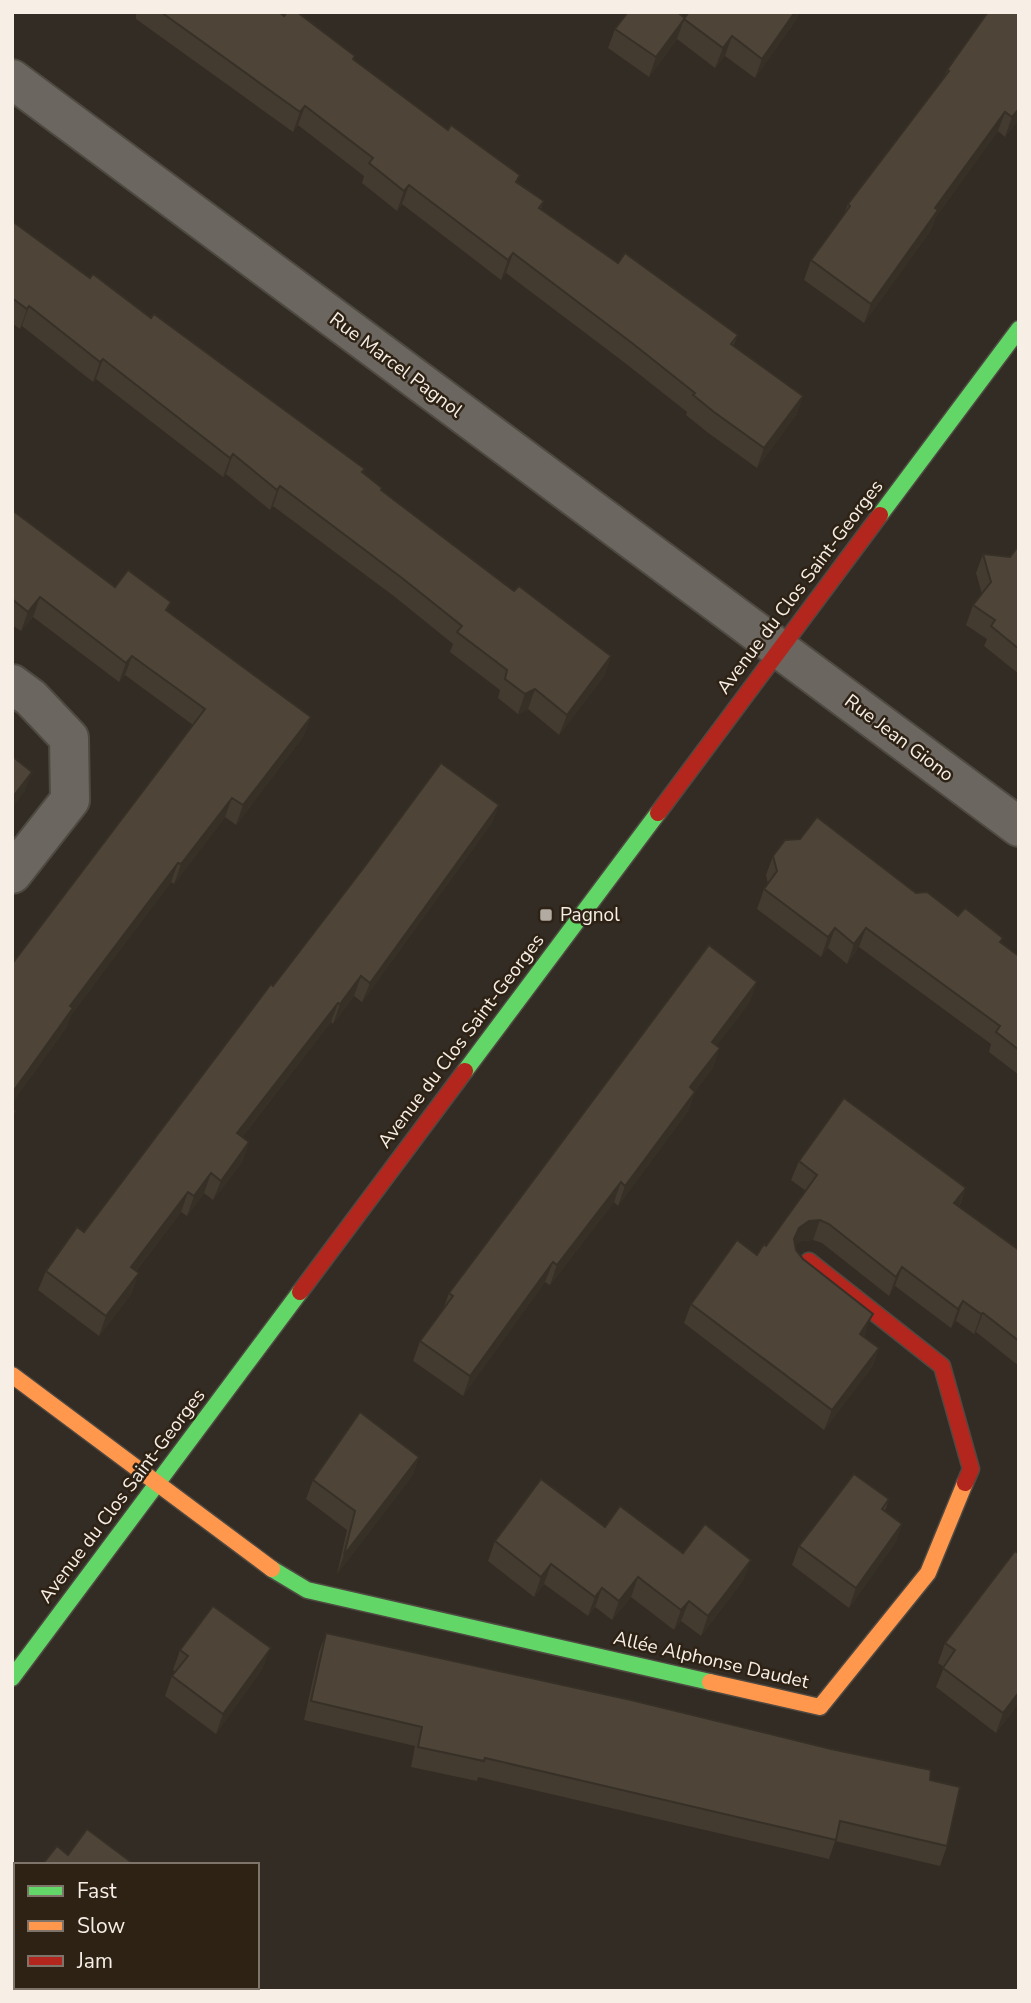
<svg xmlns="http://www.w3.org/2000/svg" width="1031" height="2003" font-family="'Nunito Sans',sans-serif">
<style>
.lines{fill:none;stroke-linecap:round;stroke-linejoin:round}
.street-casing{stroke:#4e4941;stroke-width:42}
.fast-casing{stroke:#4e4941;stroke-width:19}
.slow-casing{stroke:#4e4941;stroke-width:19}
.jam-casing{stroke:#4e4941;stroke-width:19}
.street{stroke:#6b6660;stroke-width:38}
.fast{stroke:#63d668;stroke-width:16}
.slow{stroke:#ff974d;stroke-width:16}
.jam{stroke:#b3261e;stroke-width:16}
.wall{fill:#433b30}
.shaded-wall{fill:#373027}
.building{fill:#4e4538;stroke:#373027;stroke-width:2}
.poi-dot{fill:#b2aba2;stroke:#2e2215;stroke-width:2.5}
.labels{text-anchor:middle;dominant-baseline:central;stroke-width:5;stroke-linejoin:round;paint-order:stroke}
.street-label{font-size:19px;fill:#f7efe6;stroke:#2e2215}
.poi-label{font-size:19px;fill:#f7efe6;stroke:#2e2215;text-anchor:start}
</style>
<rect width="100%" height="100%" fill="#332c24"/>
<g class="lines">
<defs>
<g id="street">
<polyline points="12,79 1019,827"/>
<polyline points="12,684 31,698 69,738 70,800 12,874"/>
</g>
<g id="fast">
<polyline points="880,515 1019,329"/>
<polyline points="465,1071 658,813"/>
<polyline points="272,1569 307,1590 710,1682"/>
<polyline points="12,1678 300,1292"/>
</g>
<g id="slow">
<polyline points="12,1375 272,1569"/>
<polyline points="710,1682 820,1707 928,1573 965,1483"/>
</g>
<g id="jam">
<polyline points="658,813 880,515"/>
<polyline points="809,1261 942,1366 971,1469 965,1483"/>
<polyline points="300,1292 465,1071"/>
</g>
</defs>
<use href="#street" class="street-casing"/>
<use href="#fast" class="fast-casing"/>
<use href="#slow" class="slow-casing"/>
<use href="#jam" class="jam-casing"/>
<use href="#street" class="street"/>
<use href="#fast" class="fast"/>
<use href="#slow" class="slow"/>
<use href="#jam" class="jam"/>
</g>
<g class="wall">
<polygon points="136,12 279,12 284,16 355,56 353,60 544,201 541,209 618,263 738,335 733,346 803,396 796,415 757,468 707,432 686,415 687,412 625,363 506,273 501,280 402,204 397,211 362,183 364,176 298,125 293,132 136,19"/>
<polygon points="689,12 799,12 796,20 755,78 725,56 715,68 677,39 649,77 608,48 615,29 685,18"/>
<polygon points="947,70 1019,119 1005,137 998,131 935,218 931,230 864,323 804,280 811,260 843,216 848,204 944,77"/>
<polygon points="12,221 90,278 151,318 365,469 363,473 382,491 514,591 611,656 604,676 559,735 528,709 518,714 498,698 500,690 450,652 453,644 395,597 273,506 270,510 226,474 223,477 96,379 93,382 22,326 20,329 12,323"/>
<polygon points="12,510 115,587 168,611 311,717 303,737 236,825 225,817 174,884 171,882 71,1015 66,1028 12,1103 12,964 193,725 125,675 119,682 33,617 21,631 12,625"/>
<polygon points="1019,545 1019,674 984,646 987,639 966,625 973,605 982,594 976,573 983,554 1010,557"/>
<polygon points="499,805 491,824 362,1002 354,996 333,1024 331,1022 242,1137 249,1142 242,1162 213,1200 204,1193 187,1216 181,1212 136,1271 132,1293 99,1336 38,1290 46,1271 84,1232 273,986"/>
<polygon points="773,856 916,893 958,916 1001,943 1019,956 1019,1075 989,1052 991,1044 859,947 847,964 828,948 821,957 757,909 764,889 768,884 766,875"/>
<polygon points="750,1002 716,1046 713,1068 695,1091 688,1111 618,1206 614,1202 550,1285 545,1282 463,1396 413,1361 420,1341 443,1310 449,1293"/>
<polygon points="799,1161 966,1188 959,1207 1019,1250 1019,1366 976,1332 974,1334 956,1321 951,1328 895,1286 889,1296 822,1243 813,1240 802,1241 795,1245 796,1250 865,1333 864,1336 879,1348 872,1367 824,1430 684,1323 691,1304 757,1255 766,1246 806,1191 791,1180"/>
<polygon points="419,1457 412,1476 337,1574 347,1530 306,1499 313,1480"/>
<polygon points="889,1499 885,1511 902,1524 895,1543 849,1608 792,1565 799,1546"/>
<polygon points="605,1527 683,1553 744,1579 701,1636 681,1621 674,1630 631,1597 612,1620 595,1607 588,1616 544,1584 534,1597 488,1561 495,1541"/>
<polygon points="1015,1551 1019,1703 996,1733 936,1687 944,1667 938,1663 945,1643"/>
<polygon points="326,1633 930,1780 947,1846 940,1866 835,1841 829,1859 478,1777 477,1781 411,1767 415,1746 304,1720 319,1652"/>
<polygon points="180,1650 263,1668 216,1734 165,1696 172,1676 176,1672 173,1670"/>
</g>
<g class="shaded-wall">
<polygon points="795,12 799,12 796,20 755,78 762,59"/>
<polygon points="684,19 677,39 649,77 656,57"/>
<polygon points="732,36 725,56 715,68 723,48"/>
<polygon points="305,106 298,125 293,132 300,112"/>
<polygon points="1019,109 1019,119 1005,137 1012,117"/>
<polygon points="1005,112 998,131 935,218 931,230 864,323 871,304 935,208"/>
<polygon points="409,185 402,204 397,211 404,191"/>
<polygon points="513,253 506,273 501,280 508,260"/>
<polygon points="29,306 22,326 20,329 27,309"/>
<polygon points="103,359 96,379 93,382 100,362"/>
<polygon points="803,396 796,415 757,468 764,448"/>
<polygon points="233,454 226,474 223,477 230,458"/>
<polygon points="280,486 273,506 270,510 277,490"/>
<polygon points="40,597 33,617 21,631 28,612"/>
<polygon points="132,656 125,675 119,682 126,663"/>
<polygon points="611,656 604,676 559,735 567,715"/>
<polygon points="535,689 528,709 518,714 525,694"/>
<polygon points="311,717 303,737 236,825 243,805"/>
<polygon points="32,772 25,791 12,808 12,798"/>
<polygon points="232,798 225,817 174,884 181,864"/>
<polygon points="499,805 491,824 362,1002 370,983"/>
<polygon points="178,863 171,882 71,1015 66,1028 12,1103 12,1093 70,1006"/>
<polygon points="835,928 828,948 821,957 828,937"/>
<polygon points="866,928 859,947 847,964 854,944"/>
<polygon points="361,976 354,996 333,1024 340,1004"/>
<polygon points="757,982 750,1002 704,1062 712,1042"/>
<polygon points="338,1003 331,1022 230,1152 237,1133"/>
<polygon points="720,1048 713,1068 683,1107 690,1087"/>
<polygon points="695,1092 688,1111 618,1206 625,1186"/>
<polygon points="249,1142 242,1162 213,1200 221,1181"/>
<polygon points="211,1173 204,1193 187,1216 194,1196"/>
<polygon points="621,1182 614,1202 550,1285 557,1265"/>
<polygon points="966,1188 958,1208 954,1203"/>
<polygon points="188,1192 181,1212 124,1286 131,1267"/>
<polygon points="820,1220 813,1240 802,1241 791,1248 799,1228 809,1221"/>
<polygon points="553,1262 545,1282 463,1396 470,1376"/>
<polygon points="902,1267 895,1286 889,1296 896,1277"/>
<polygon points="139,1273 132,1293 99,1336 106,1316"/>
<polygon points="963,1301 956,1321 951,1328 958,1309"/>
<polygon points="983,1313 976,1332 974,1334 981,1314"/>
<polygon points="873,1314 865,1333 853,1353 860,1334"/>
<polygon points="879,1348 872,1367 824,1430 832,1410"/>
<polygon points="419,1457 412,1476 337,1574 344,1555"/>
<polygon points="902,1524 895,1543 849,1608 856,1588"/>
<polygon points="751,1560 744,1579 701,1636 708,1616"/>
<polygon points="551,1564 544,1584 534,1597 541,1577"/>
<polygon points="638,1577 631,1597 612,1620 619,1601"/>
<polygon points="602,1588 595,1607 588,1616 595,1597"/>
<polygon points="689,1601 681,1621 674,1630 681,1610"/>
<polygon points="271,1648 263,1668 216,1734 223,1714"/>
<polygon points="1019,1692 1019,1703 996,1733 1003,1713"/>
<polygon points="39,1987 47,1987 44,1991 37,1991"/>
</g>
<g class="building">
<polygon points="161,12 279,12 284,16 287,12 297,12 355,56 353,59 448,130 451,125 520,175 516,182 544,201 539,208 618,263 625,253 738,335 731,344 803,396 764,448 714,412 693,395 695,393 632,343 513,253 508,260 409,185 404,191 369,163 373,158 305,106 300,112"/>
<polygon points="628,12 677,12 685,18 656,57 615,29"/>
<polygon points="689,12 795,12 762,59 732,36 723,48 684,19"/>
<polygon points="988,12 1019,12 1019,109 1012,117 1005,112 935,208 938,210 871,304 811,260 850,206 848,204 949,71 947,70"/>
<polygon points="12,221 90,278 93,274 151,318 154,314 365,469 362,472 382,488 381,490 514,591 519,586 611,656 567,715 535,689 525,694 505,679 507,670 457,632 462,626 402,578 280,486 277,490 233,454 230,458 103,359 100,362 29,306 27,309 12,298"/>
<polygon points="12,510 115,587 128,570 171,602 166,610 311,717 243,805 232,798 181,864 178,863 70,1006 73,1008 12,1093 12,964 205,709 132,656 126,663 40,597 28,612 12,599"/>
<polygon points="1019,545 1019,649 991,626 995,620 973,605 991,582 983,554 1010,557"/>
<polygon points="12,756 32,772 12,798"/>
<polygon points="441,763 499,805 370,983 361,976 340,1004 338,1003 237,1133 249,1142 221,1181 211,1173 194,1196 188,1192 131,1267 139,1273 106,1316 46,1271 77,1227 84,1232 271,984 273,986 365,866"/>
<polygon points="817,817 916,893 927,892 958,916 965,908 1003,938 1000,942 1019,956 1019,1050 996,1032 1000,1026 866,928 854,944 835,928 828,937 764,889 777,871 773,856 785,840 800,839"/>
<polygon points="709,945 757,982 712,1042 720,1048 690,1087 695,1092 625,1186 621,1182 557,1265 553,1262 470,1376 420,1341 453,1296 449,1293"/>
<polygon points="844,1098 966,1188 954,1203 1019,1250 1019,1341 983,1313 981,1314 963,1301 958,1309 902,1267 896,1277 829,1224 820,1220 809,1221 799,1228 794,1239 796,1250 803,1259 873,1314 860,1334 879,1348 832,1410 691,1304 737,1240 757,1255 764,1244 766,1246 817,1175 799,1161"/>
<polygon points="12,1108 16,1111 12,1117"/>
<polygon points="360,1412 419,1457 344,1555 355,1511 313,1480"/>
<polygon points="854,1474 889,1499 882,1509 902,1524 856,1588 799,1546"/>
<polygon points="541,1479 605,1527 620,1506 683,1553 705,1524 751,1560 708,1616 689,1601 681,1610 638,1577 619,1601 602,1588 595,1597 551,1564 541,1577 495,1541"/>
<polygon points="1015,1551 1019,1554 1019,1692 1003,1713 943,1668 955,1650 945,1643"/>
<polygon points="213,1606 271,1648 223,1714 172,1676 188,1656 180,1650"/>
<polygon points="326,1633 631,1700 831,1749 931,1770 930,1780 960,1787 947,1846 840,1821 836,1840 485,1758 484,1761 418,1747 422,1727 311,1701"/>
<polygon points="87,1829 135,1865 42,1865 57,1846 68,1855"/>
<polygon points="16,1898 16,1987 39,1987 37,1991 12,1991 12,1902"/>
</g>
<rect class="poi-dot" x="539" y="908" width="14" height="14" rx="3.5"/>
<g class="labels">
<g class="street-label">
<text transform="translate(396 365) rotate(37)">Rue Marcel Pagnol</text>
<text transform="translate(800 587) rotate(-53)">Avenue du Clos Saint-Georges</text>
<text transform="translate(899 738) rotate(37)">Rue Jean Giono</text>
<text transform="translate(461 1041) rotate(-53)">Avenue du Clos Saint-Georges</text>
<text transform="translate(122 1496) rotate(-53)">Avenue du Clos Saint-Georges</text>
<text transform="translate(711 1660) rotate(13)">Allée Alphonse Daudet</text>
</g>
<g class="poi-label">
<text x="560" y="915">Pagnol</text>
</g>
</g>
<rect width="1031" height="2003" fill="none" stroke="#f7efe6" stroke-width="28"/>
<rect x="14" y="1863" width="245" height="126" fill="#2e2215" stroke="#7e7469" stroke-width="2"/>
<rect x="28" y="1886" width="35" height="10" fill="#63d668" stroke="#7e7469" stroke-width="2"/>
<text x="77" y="1898" font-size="21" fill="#f7efe6">Fast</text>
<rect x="28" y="1921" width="35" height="10" fill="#ff974d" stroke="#7e7469" stroke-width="2"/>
<text x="77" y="1933" font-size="21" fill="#f7efe6">Slow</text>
<rect x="28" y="1956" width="35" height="10" fill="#b3261e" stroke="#7e7469" stroke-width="2"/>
<text x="77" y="1968" font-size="21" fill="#f7efe6">Jam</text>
</svg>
